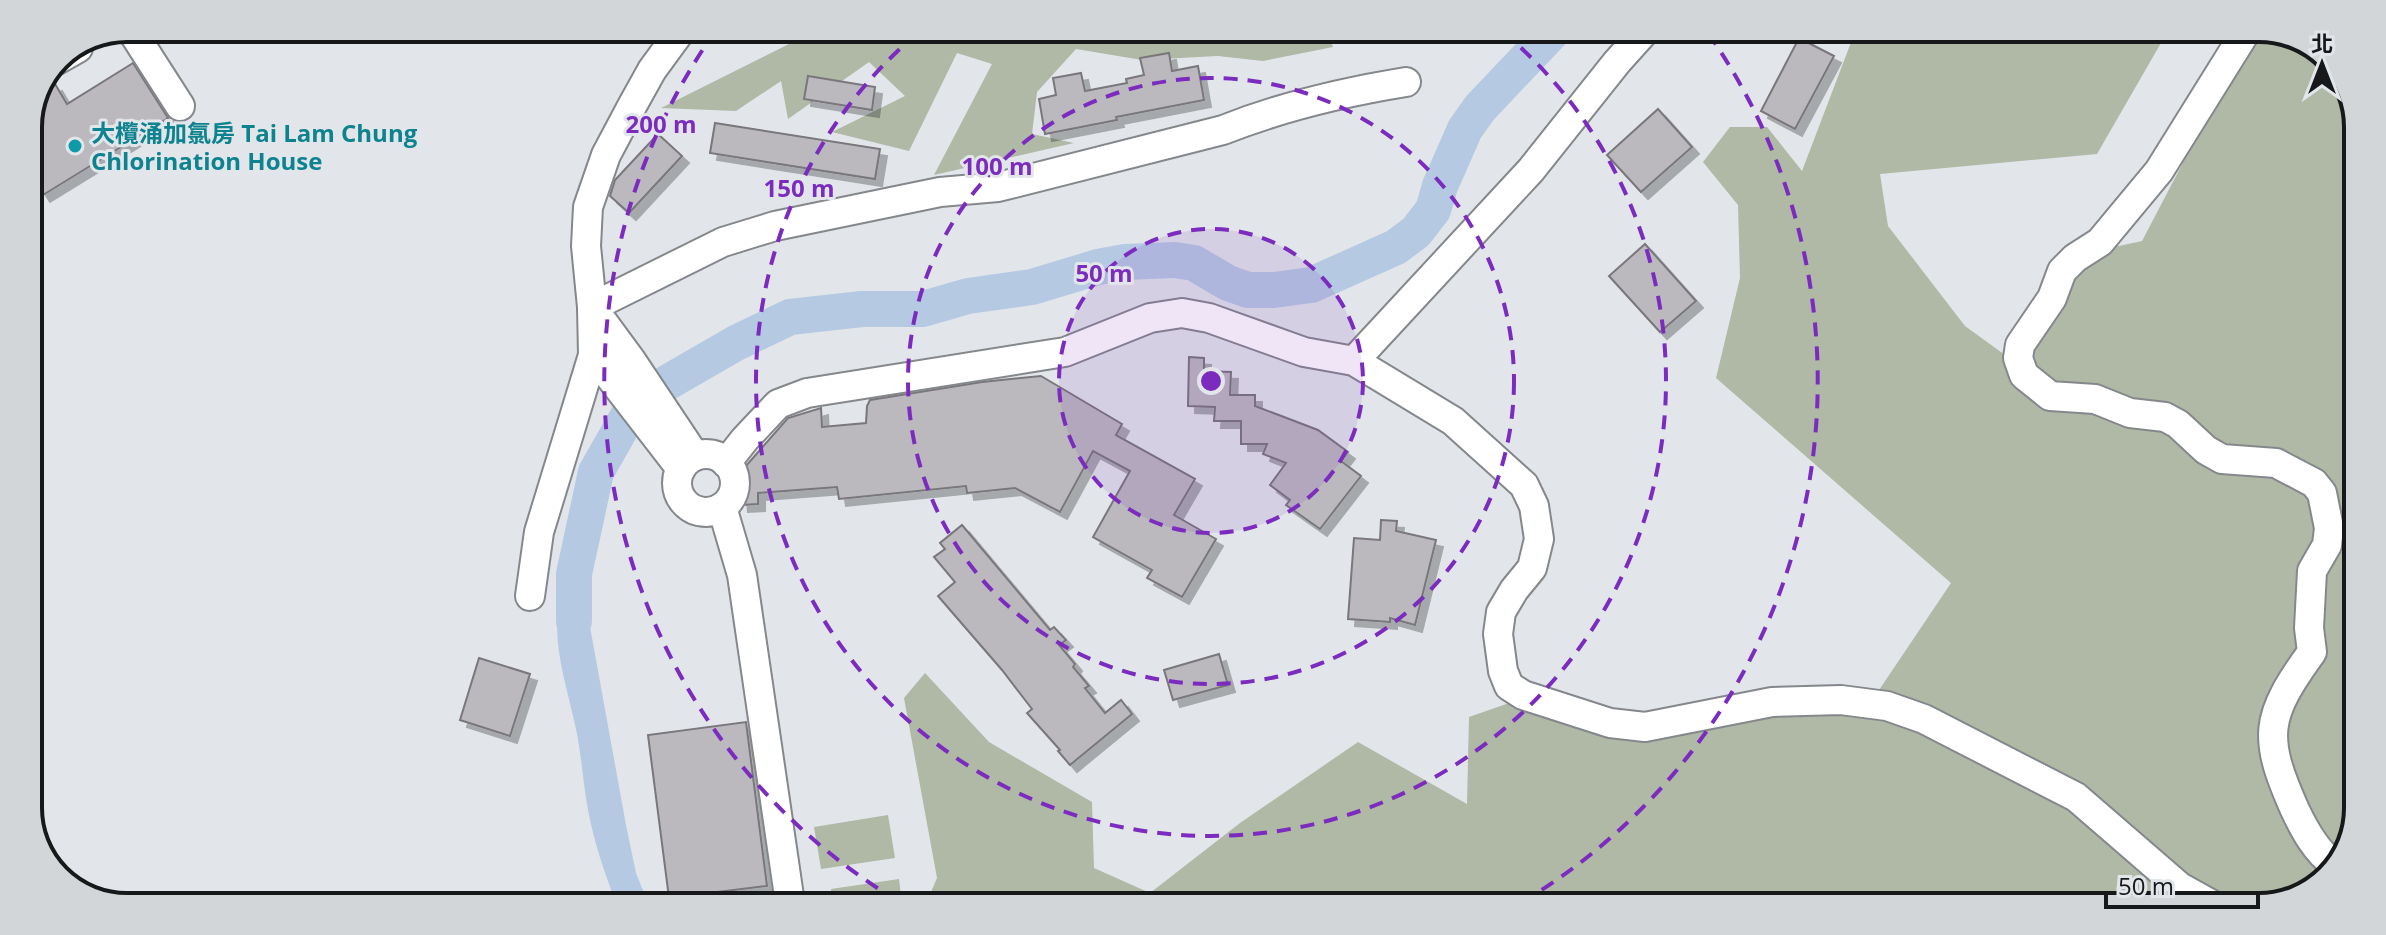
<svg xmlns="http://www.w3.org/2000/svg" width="2386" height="935" font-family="'Open Sans','Noto Sans TC',sans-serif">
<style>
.green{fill:#b0b8a6}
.water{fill:#b5cae2}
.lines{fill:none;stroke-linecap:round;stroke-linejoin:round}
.river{stroke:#b5cae2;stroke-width:36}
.building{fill:#bbb9be;stroke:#79777b;stroke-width:2;filter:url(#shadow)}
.minor-casing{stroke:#84888c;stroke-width:32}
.minor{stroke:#fff;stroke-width:28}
.ring{fill:none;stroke:#7b2cbf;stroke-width:4;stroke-dasharray:14 10}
.culture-dot{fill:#0f9aa8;stroke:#e2e6ea;stroke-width:3}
.labels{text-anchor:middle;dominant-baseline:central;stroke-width:6;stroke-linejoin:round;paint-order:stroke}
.culture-label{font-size:24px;font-weight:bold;fill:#0d838f;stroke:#e2e6ea;text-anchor:start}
.rim{fill:none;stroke:#17181a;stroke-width:4}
.centre{fill:#7b2cbf;stroke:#e2e6ea;stroke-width:4}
.ring-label{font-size:24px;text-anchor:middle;font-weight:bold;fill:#7b2cbf;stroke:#e2e6ea;stroke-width:6;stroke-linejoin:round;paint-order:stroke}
</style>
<defs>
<filter id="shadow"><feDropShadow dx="7" dy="7" stdDeviation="0" flood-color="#0004"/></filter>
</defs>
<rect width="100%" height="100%" fill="#e2e6ea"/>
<g class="green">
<polygon points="817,30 1327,31 1333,47 1263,61 1218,56 1142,60 1076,49 1037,92 1032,134 1074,143 934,175 992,64 957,53 909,151 832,132 905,96 869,62 788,119 781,81 736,111 661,108"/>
<polygon points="1855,32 2155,33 2165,36 2097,154 1880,174 1888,226 1965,326 2023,368 2082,254 2142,241 2231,71 2248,33 2291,33 2338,67 2358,120 2353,840 2314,890 2259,907 926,904 937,878 904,698 925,673 989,742 1092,802 1094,868 1150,893 1240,823 1358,742 1467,804 1469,717 1512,702 1644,721 1871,702 1951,583 1716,378 1740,278 1738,205 1703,162 1730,127 1767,127 1802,171"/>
<polygon points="888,815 895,858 821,869 814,827"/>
<polygon points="899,879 902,904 833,903 831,889"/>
</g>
<path class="water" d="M 574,574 L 585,599 L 626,825 L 636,873 L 648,903 L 616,903 C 605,874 595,845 589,815 C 583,786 582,757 576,729 C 569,696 557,660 557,626 C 558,607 563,589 574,574 Z"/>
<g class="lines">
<polyline class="river" points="574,621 574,574 596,472 628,416 651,392 736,343 790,317 862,309 923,309 968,296 1032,287 1098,267 1125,262 1175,260 1194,263 1228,283 1248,290 1274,290 1311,285 1396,247 1416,232 1433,210 1440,186 1465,129 1480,108 1552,32"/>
</g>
<g class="building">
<polygon points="1799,38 1834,56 1795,129 1761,111"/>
<polygon points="1169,53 1172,71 1198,66 1204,100 1116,117 1117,120 1045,134 1039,99 1056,95 1053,78 1081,73 1085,91 1127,83 1126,79 1144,75 1140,58"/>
<polygon points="133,63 168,118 43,195 28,171 28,121 41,93 55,84 67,104"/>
<polygon points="808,76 875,87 872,110 804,99"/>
<polygon points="1658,109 1692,147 1641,192 1607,155"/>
<polygon points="715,123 880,149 875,179 710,153"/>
<polygon points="658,134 682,156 629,213 610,196 615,180"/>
<polygon points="1645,244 1696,301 1660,332 1609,276"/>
<polygon points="1189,357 1204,358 1204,371 1231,372 1230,395 1255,395 1255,406 1318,430 1348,452 1341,461 1361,476 1320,529 1286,505 1290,500 1270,485 1286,463 1263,454 1267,444 1241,444 1241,421 1214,421 1215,407 1188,406"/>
<polygon points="1041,376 1122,424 1116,435 1195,479 1174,515 1216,539 1182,597 1147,578 1152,570 1093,537 1130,471 1093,451 1060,512 1015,488 967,493 966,486 839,499 837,487 758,493 758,504 741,505 738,475 788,418 821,408 822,427 866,423 867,406 870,400 982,382"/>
<polygon points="1381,520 1397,521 1396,531 1436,540 1415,625 1390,618 1390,622 1348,619 1354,538 1380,540"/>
<polygon points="962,525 1050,630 1054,627 1066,640 1059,645 1075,664 1073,667 1089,686 1085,688 1105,713 1121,700 1132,714 1070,765 1058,751 1060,750 1027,713 1032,709 1002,670 938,596 955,582 934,557 945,549 940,543"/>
<polygon points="1219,654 1228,685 1173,700 1164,670"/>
<polygon points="479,658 530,674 510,736 460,720"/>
<polygon points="746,722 767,886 669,898 648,735"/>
</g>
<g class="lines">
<defs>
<g id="minor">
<polyline points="130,28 180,106"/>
<path d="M 2245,33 L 2159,171 L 2100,242 L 2075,258 L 2062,271 L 2052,298 L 2020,345 L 2018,358 L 2024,375 L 2050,396 L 2095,399 L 2130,413 L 2165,417 L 2178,424 L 2206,450 L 2222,459 L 2276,463 L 2314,483 L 2322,493 L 2329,528 L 2327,545 L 2312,571 L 2309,628 L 2312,652 C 2265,717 2262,736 2295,810 C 2304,829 2316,852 2334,864"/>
<polyline points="55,61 78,48"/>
<polyline points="593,355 681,469"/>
<polyline points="1354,361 1531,170 1617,62 1644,32"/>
<circle cx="706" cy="483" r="29"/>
<path d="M 695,456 L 631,360 L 592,307 L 723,242 L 775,226 L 940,192 L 998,187 L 1223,130 C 1281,107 1344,92 1406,82"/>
<polyline points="726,463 745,439 778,404 807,393 1065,352 1150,318 1182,313 1209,318 1304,352 1354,361 1453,421 1524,485 1534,506 1539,539 1532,568 1514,590 1501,612 1498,634 1503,671 1509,686 1523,695 1610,723 1645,727 1772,702 1841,700 1887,706 1924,719 2076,797 2180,887 2216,907"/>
<polyline points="722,507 742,575 790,903"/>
<polyline points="530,596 539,532 593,355 592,307 586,246 588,207 606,155 632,106 652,70 682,29"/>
</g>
</defs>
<use href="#minor" class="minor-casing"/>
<use href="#minor" class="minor"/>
</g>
<circle cx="1211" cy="381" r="152" fill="#7b2cbf" fill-opacity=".12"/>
<g class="ring">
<circle cx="1211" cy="381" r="152"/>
<circle cx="1211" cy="381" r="303"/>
<path d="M1503 32A455 455 0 1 1 919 32"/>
<path d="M898 901A607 607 0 0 1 714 33M1708 33A607 607 0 0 1 1519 904"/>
</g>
<circle class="culture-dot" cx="75" cy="146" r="8"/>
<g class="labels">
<g class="culture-label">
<text x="91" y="132">大欖涌加氯房 Tai Lam Chung<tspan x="91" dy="28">Chlorination House</tspan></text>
</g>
</g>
<path d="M0 0H2386V935H0ZM127 42H2259A85 85 0 0 1 2344 127V808A85 85 0 0 1 2259 893H127A85 85 0 0 1 42 808V127A85 85 0 0 1 127 42Z" fill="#d2d6d9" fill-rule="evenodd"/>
<path class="rim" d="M127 42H2259A85 85 0 0 1 2344 127V808A85 85 0 0 1 2259 893H127A85 85 0 0 1 42 808V127A85 85 0 0 1 127 42Z"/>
<circle cx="1211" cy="381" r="12" class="centre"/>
<g class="ring-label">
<text x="661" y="133">200 m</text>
<text x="997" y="175">100 m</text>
<text x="799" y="197">150 m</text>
<text x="1104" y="282">50 m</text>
</g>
<g transform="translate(2322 64)" stroke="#e2e6ea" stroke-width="6" paint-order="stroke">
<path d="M0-6L14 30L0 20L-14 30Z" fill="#17181a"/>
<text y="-12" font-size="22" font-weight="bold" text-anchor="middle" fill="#17181a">北</text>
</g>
<path d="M2106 895v12h152v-12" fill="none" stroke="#17181a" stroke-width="4"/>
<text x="2118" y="895" font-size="24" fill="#17181a" stroke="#e2e6ea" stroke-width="6" paint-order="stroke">50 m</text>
</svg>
